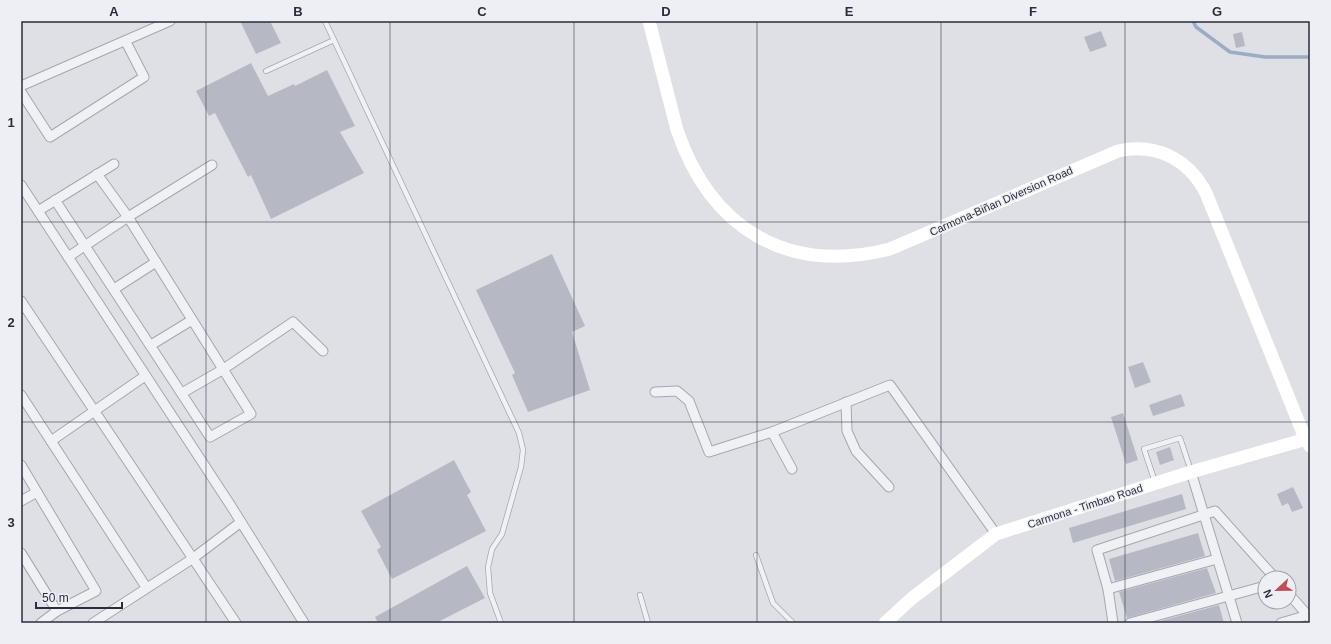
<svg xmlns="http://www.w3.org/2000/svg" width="1331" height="644" font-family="Arial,sans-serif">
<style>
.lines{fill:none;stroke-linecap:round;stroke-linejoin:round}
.stream{stroke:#9bacc4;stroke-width:3.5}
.building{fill:#b6b9c3}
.service-casing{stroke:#a4a7b0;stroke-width:6}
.minor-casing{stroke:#a4a7b0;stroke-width:11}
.service{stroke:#f0f1f5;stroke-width:4.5}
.minor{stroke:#f0f1f5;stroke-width:9}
.secondary{stroke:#fff;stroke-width:13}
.grid{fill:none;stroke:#282e3c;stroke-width:1;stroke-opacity:0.55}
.labels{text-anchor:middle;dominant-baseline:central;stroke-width:3;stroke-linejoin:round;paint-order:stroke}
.street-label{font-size:11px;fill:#282e3c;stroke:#edeff4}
.neatline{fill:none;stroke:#282e3c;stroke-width:1.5}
.grid-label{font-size:13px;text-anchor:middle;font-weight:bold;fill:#282e3c}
</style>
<rect width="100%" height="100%" fill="#dee0e6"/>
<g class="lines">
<polyline class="stream" points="1193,21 1196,27 1230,52 1265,57 1310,57"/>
</g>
<g class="building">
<polygon points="240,21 270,21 281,43 256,54"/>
<polygon points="1101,31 1107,46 1090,52 1084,37"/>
<polygon points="1242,32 1245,46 1236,48 1233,34"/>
<polygon points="251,63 268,96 294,84 295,86 327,70 355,126 340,132 364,173 271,219 251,175 248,177 215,113 209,116 196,91"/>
<polygon points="552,254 585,326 572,332 590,390 528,412 512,375 515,373 476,290"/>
<polygon points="1143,362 1151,382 1135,388 1128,367"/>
<polygon points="1181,394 1185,406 1153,416 1149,405"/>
<polygon points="1123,413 1138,460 1126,464 1111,417"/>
<polygon points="1170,447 1174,460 1160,465 1156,452"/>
<polygon points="454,460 471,492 467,495 486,531 392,579 377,550 381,547 361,511"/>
<polygon points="1293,487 1303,508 1292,512 1288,503 1282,506 1277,494"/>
<polygon points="1182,494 1186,509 1073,543 1069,528"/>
<polygon points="1198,533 1205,556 1115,581 1109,559"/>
<polygon points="467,566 485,598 436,623 378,623 375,617"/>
<polygon points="1207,568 1216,593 1127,618 1119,592"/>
<polygon points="1219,605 1224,623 1153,623"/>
</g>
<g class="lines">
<defs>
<g id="service">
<polyline points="325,21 519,433 523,450 521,467 502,534 492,549 488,567 490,593 501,623"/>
<polyline points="266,71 334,40"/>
<polyline points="1155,482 1144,449 1180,438 1191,471"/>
<polyline points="756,555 773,603 793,623"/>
<polyline points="640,595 648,623"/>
</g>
<g id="minor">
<polyline points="21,86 170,21"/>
<polyline points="21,92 50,137 144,77 126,42"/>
<polyline points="21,185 231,506 304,623"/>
<polyline points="55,200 210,437 251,414 128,217 97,174"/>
<polyline points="38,211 114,164"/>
<polyline points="68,257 128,217 212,165"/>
<polyline points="114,289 156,262"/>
<polyline points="21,301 236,623"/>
<polyline points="151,345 192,320"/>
<polyline points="655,392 677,391 689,401 709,452 772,432 890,385 996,534"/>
<polyline points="182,393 222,370 293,322 323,351"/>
<polyline points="21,395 146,587"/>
<polyline points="846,402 847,431 856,451 889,487"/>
<polyline points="772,432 792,469"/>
<polyline points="51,441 145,376"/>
<polyline points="21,465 37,492"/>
<polyline points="1191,472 1237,623"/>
<polyline points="21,501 37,492 96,591 57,611"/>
<polyline points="21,553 57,611 41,623"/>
<polyline points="1108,589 1217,559"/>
<polyline points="1289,594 1310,618"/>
<polyline points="93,623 192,559 241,522"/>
<polyline points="1113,623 1108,589 1097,550 1215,511 1275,578"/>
<polyline points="1130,623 1265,586"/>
<polyline points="1281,623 1308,615"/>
</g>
</defs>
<use href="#service" class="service-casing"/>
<use href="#minor" class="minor-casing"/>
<use href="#service" class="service"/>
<use href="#minor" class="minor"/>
<g class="secondary">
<path d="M 649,21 L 677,130 C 711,229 787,275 890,249 L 1118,151 C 1155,143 1188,158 1206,193 L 1305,438 L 1310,446"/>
<polyline points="885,623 911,599 996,534 1191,472 1310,438"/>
</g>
</g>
<path class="grid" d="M 206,21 L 206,623M 390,21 L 390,623M 574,21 L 574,623M 757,21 L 757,623M 941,21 L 941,623M 1125,21 L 1125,623M 21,222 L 1310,222M 21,422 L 1310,422"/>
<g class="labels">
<g class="street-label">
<text transform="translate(1001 201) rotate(-24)">Carmona-Biñan Diversion Road</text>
<text transform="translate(1085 506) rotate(-18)">Carmona - Timbao Road</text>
</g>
</g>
<rect width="1331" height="644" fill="none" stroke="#edeff4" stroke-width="44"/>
<g transform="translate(1277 590) rotate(248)"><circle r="19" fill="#edeff4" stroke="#9ea2aa"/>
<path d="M0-3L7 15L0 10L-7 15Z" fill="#c24c54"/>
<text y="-6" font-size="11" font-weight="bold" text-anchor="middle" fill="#282e3c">N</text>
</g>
<path d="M36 602v6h86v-6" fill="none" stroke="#282e3c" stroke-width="2"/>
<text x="42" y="602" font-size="12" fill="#282e3c" stroke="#edeff4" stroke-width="3" paint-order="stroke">50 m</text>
<rect x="22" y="22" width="1287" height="600" class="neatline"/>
<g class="grid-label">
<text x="114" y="16">A</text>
<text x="298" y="16">B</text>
<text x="482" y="16">C</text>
<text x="666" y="16">D</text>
<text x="849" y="16">E</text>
<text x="1033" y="16">F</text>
<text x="1217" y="16">G</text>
<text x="11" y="127">1</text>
<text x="11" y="327">2</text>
<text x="11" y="527">3</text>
</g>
</svg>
